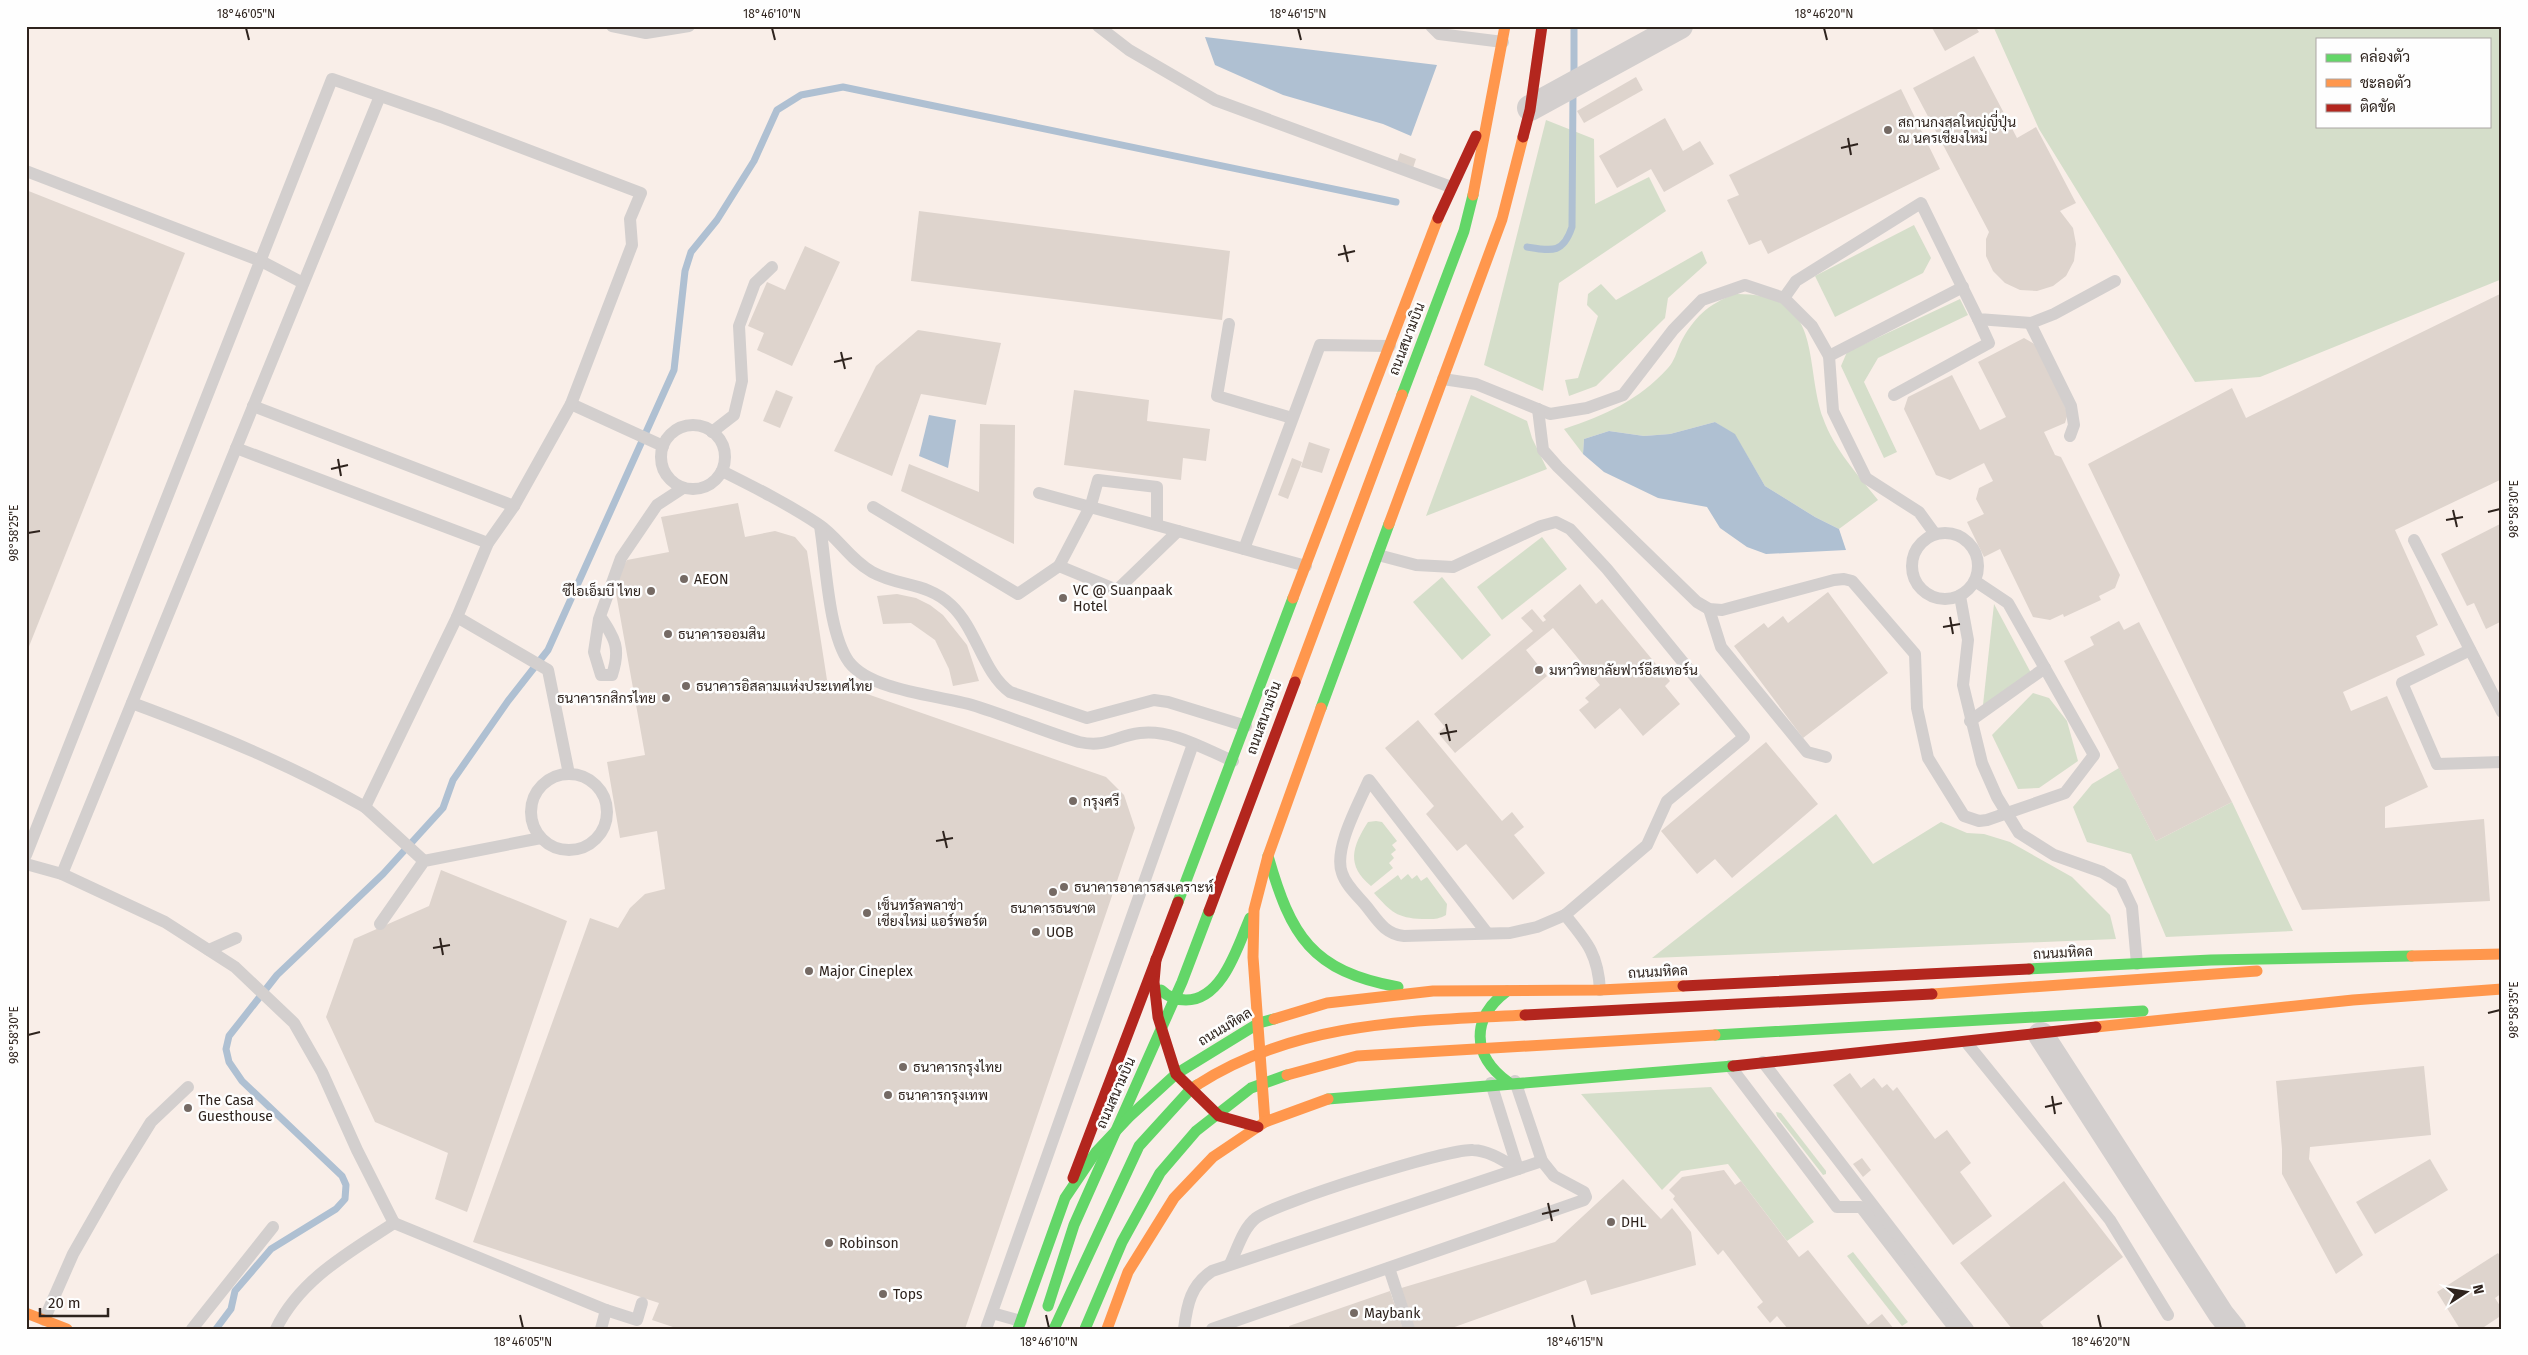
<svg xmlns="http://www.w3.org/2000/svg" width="2528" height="1355" font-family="'Fira Sans',Sarabun,sans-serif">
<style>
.green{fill:#d5deca;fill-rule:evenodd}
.water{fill:#afc0d2}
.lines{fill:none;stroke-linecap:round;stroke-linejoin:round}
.stream{stroke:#afc0d2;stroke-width:7}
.building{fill:#ded4cd}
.lane{stroke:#d3cfce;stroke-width:12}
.street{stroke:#d3cfce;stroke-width:26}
.fast{stroke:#63d668;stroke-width:11}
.slow{stroke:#ff974d;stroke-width:11}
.jam{stroke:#b3261e;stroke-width:11}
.ticks{fill:none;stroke:#2e231d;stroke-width:2}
.poi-dot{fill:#756a64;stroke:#fefefe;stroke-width:2}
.labels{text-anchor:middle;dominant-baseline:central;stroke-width:5;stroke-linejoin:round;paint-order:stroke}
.poi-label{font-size:14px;fill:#2e231d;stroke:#fefefe;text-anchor:start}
.street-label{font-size:14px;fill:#2e231d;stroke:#fefefe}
.neatline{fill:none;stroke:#2e231d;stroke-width:2}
.ticks-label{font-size:12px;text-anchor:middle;fill:#2e231d}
</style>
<rect width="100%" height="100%" fill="#f9eee8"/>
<g class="green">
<path d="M 1993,26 L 2502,26 L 2502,279 L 2260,377 L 2195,382 L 2039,129 ZM 2317,39 L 2489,39 L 2489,126 L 2317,126 Z"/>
<polygon points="1546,120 1594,139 1595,204 1649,177 1666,211 1559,283 1543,391 1484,365"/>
<polygon points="1914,225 1931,258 1923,273 1835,317 1815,276"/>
<polygon points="1702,251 1707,263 1668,298 1665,318 1596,386 1569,396 1565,380 1578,378 1598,316 1587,305 1588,294 1601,284 1616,300"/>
<path d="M 1735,294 C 1825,293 1803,359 1823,418 C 1834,449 1858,475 1878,500 L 1839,529 L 1815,517 L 1765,486 L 1735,435 L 1715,422 L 1670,434 L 1644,436 L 1609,431 L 1584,439 L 1583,454 L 1564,429 C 1605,415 1638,401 1668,368 C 1674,362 1677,351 1680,344 C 1693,318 1708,304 1735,294 Z"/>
<polygon points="1960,299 1968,315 1878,358 1864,382 1897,452 1884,458 1841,366 1847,352"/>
<polygon points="1471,395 1527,421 1532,438 1547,469 1426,516"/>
<polygon points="1542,537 1567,569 1502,620 1477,587"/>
<polygon points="1442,577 1491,635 1462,660 1413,602"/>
<polygon points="1994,604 2031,673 1982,714"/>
<polygon points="2033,693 2049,698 2067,721 2078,761 2039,788 2018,789 1992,735"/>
<polygon points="2119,768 2156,841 2232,802 2293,931 2166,937 2131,854 2087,842 2073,807 2092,784"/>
<polygon points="1836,814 1873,864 1941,822 1967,833 1984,834 2010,842 2072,877 2110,915 2116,939 1652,958"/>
<path d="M 1376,821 L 1382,822 L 1397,841 L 1392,845 L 1396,850 L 1391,854 L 1394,858 L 1389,863 L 1393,868 L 1371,886 C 1346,865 1352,847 1368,822 Z"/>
<path d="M 1408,874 L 1412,879 L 1417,875 L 1421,881 L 1427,877 L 1447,904 L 1446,915 C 1437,920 1432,919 1422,919 C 1397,918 1391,912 1374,893 L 1398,875 L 1401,880 Z"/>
<polygon points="1711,1087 1814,1222 1787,1241 1728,1164 1681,1171 1662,1190 1581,1094"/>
<polygon points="1776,1112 1781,1113 1826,1171 1826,1174 1823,1175 1777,1116"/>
<polygon points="1853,1252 1908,1322 1902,1326 1847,1256"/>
</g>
<g class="water">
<polygon points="1205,37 1437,65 1411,136 1383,124 1283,95 1215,65"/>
<polygon points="929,415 956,420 948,468 919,456"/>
<polygon points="1715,422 1735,434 1765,486 1815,517 1839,529 1846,550 1766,554 1747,547 1720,528 1707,507 1658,498 1604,472 1583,454 1584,439 1609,431 1644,436 1670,434"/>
</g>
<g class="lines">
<g class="stream">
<polyline points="1574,78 1574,26"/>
<path d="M 1527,247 C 1552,251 1563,254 1572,227 L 1573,92"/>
<polyline points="216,1329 231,1309 235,1291 271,1249 336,1209 345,1199 346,1185 342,1176 242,1081 229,1062 226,1049 229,1036 277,975 383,874 443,808 453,780 508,701 548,650 674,370 685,271 691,252 717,220 754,161 777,110 801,95 843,87 1396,202"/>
</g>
</g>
<g class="building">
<polygon points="1931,26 1975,26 1979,32 1945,51"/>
<polygon points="1974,56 2017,138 2036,127 2076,203 2060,211 2073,228 2076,244 2074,261 2066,276 2053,286 2037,291 2020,290 2005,283 1993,271 1986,256 1986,239 1989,232 1913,88"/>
<polygon points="1636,77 1643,90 1584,123 1577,111"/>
<polygon points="1901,89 1940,169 1768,254 1761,240 1749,245 1727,200 1739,195 1729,175"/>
<polygon points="1665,118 1683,151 1700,141 1714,164 1664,192 1651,169 1617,188 1599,156"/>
<polygon points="1400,153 1416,159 1412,171 1396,165"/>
<polygon points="26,190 185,253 26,654"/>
<polygon points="919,211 1230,251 1222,320 911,281"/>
<polygon points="805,246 840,262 792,366 757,350 764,333 748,326 767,282 785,290"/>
<polygon points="2502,293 2502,479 2395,530 2438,625 2416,636 2425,655 2343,692 2351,711 2387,696 2428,787 2385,807 2385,828 2484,819 2490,901 2302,910 2088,464 2232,388 2246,418"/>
<polygon points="918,330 1001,343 986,405 921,394 892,476 834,451 876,366"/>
<polygon points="2024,338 2036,345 2068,413 2065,423 2044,432 2055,455 2061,457 2120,575 2115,588 2099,596 2101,600 2064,617 2063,614 2050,620 2033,617 2000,549 1984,557 1967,522 1984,514 1976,499 1979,488 1993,481 1984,463 1950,480 1936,475 1904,409 1908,397 1952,375 1980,430 2006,417 1978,362"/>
<polygon points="776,390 793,397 780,428 763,421"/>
<polygon points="1074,390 1149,400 1147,421 1210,429 1206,461 1183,458 1181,480 1064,465"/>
<polygon points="980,424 1015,425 1014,544 901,491 909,464 979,492"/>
<polygon points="1309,442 1330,449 1322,473 1301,467"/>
<polygon points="1292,458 1302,462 1288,499 1278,495"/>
<polygon points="738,503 745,537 775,531 795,537 807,551 827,680 1106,777 1124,795 1135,828 965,1329 679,1329 652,1320 659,1303 473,1242 590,918 618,928 630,908 645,894 665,889 657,831 620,838 607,762 645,755 614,582 627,560 669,552 661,517"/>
<polygon points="2502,523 2502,621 2486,629 2474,603 2467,606 2441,554"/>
<polygon points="1580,584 1596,604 1602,599 1670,681 1665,686 1680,704 1643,736 1620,708 1595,729 1579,710 1589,702 1585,698 1600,685 1553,628 1526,650 1547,676 1455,753 1438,733 1445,727 1434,714 1533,631 1521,618 1532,609 1543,622 1546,620 1543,616"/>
<polygon points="1828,592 1888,673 1803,738 1734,646 1764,623 1768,628 1783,616 1788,623"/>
<polygon points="897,594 916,598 930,605 943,615 967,645 979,681 953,686 949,669 935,640 911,623 883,624 877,596"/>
<polygon points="2119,621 2124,630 2139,622 2232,802 2156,841 2064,661 2094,645 2090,637"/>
<polygon points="1418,720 1502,821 1512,812 1524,827 1514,835 1545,873 1513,900 1466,844 1457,851 1426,814 1434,806 1385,748"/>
<polygon points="1766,742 1818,804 1732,878 1715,859 1697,874 1661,831"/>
<polygon points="441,870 567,921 467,1212 435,1199 448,1153 375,1122 326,1017 354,939 429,906"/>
<polygon points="2424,1066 2431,1135 2310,1147 2309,1159 2363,1255 2336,1274 2282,1174 2282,1149 2276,1081"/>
<polygon points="1850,1073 1861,1088 1874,1078 1882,1088 1887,1084 1893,1091 1897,1087 1935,1139 1947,1130 1971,1163 1960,1172 1992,1216 1953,1245 1833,1085"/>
<polygon points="1862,1158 1871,1170 1863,1177 1853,1164"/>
<polygon points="2430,1159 2448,1190 2375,1234 2356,1202"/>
<polygon points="1724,1170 1735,1185 1741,1181 1799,1257 1808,1250 1868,1325 1882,1314 1894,1329 1788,1329 1777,1316 1770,1323 1757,1307 1763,1302 1723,1250 1718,1255 1673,1199 1675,1196 1669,1190 1682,1177"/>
<polygon points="1623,1179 1661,1219 1672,1208 1691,1232 1696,1265 1591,1295 1586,1280 1449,1329 1414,1329 1398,1289 1555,1242"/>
<polygon points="2064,1181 2123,1257 2040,1322 2045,1329 2012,1329 1960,1263"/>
<polygon points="2498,1253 2502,1260 2502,1293 2495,1298 2502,1309 2502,1315 2481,1329 2460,1329 2437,1292"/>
<polygon points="1390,1291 1403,1329 1290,1329 1289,1326"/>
</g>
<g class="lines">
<g class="lane">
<polyline points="612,26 646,33 689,26"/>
<polyline points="1098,26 1129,50 1215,100 1451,187"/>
<polyline points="1431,26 1439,34 1503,42"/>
<polyline points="26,171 261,261 303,283"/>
<polyline points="1784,298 1796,281 1921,203 1978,319 2031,323 2054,314 2115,281"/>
<polyline points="2030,323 2071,406 2074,425 2070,436"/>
<polyline points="1229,324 1217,396 1292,418"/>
<polyline points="1829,356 1963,287"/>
<polyline points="1443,379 1476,384 1550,414 1587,408 1623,395 1673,330 1702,300 1745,285 1784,298 1812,326 1829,356 1833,411 1866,478 1919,512 1935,534"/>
<polyline points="1894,395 1989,343 1978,319"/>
<polyline points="571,404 663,446"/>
<polyline points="253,406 514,506"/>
<polyline points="1538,409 1543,450 1558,467 1697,602 1709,609 1722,610 1834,580 1844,579 1852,581 1915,654 1917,708 1928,758 1964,816 1979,821 1987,820 2065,793 2094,755 2008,603 1975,581"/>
<circle cx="693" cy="457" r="32"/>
<polyline points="712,432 734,415 742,381 739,326 755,283 772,267"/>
<polyline points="236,448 488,543"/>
<path d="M 722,471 C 754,487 788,504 818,524 C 838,537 849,559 872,572 C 899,587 927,582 951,605 C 977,629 983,673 1010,692 L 1087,718 L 1154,700 L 1168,702 L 1246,726"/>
<polyline points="1039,493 1244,549"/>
<polyline points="873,507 1018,594 1059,566"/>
<polyline points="1157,525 1157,487 1098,480 1091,505 1059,566 1117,590 1178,531"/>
<path d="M 820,526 C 826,562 828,633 849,662 C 871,691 938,695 972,705 C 1008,716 1043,731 1079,742 C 1107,748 1115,736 1140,733 C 1172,729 1204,749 1233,761"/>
<circle cx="1945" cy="566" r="33"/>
<polyline points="2414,540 2502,712"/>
<path d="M 1378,555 L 1416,565 L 1453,567 L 1541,526 L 1556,522 L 1570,529 L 1607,569 L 1744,737 L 1667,801 L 1647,845 L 1565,915 L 1537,927 L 1510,933 L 1404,936 C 1385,934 1378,921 1367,907 C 1359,897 1346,886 1342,873 C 1333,849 1359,803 1369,780 L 1487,933"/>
<polyline points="1306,566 1244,549 1320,345 1390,346"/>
<polyline points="1960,596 1968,640 1963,685 1982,763 1997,797 2019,833 2054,855 2102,872 2121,884 2132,907 2137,964"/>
<polyline points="1709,609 1721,647 1807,752 1826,757"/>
<path d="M 600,616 C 615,639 621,648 612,675 L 601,675 L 594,652 L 599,619 L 621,558 L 657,505 L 683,488"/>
<polyline points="457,617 548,670 569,774"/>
<polyline points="2470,650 2402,683 2437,764 2502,762"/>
<polyline points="1970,721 2045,668"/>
<circle cx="569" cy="812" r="38"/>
<polyline points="365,807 424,861"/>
<path d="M 26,855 L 332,79 L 441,117 L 641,193 L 630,219 L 632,245 L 571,404 L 514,506 L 488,543 L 457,617 L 365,807 C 291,765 213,733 132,703"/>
<path d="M 26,864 L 62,874 L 165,922 L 235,967 L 294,1023 L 322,1072 L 357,1150 L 394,1223 C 350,1252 300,1279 276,1329"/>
<polyline points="62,874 380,96"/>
<path d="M 1565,915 C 1587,942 1598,954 1600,990"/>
<polyline points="380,924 424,861 541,838"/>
<polyline points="209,950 236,938"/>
<polyline points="1966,1042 2110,1220 2168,1315"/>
<polyline points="1763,1062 1968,1329"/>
<polyline points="1730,1066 1837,1207 1861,1207 1955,1329"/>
<polyline points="1491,1083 1518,1169"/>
<polyline points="394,1223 606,1310 601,1329"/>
<path d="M 1230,1264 C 1237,1250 1243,1228 1256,1218 C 1275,1203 1449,1148 1473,1150 C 1490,1151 1504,1161 1518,1169"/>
<polyline points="1389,1268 1409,1329"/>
<polyline points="606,1310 637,1320 642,1303"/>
<polyline points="992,1313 1021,1321"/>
<polyline points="44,1320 73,1254 117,1177 151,1122 188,1087"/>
<polyline points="192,1329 273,1227"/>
<polyline points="986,1329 1193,744"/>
<path d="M 1184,1329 C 1187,1304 1191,1285 1212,1271 L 1542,1161"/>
<polyline points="1212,1329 1584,1200 1586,1197 1584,1192 1554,1176 1542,1161 1515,1081"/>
</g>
<g class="street">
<polyline points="1530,108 1680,26"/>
<polyline points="2041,1035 2221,1314 2233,1329"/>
</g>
<g class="fast">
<polyline points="1402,395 1464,231 1473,195"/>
<polyline points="1321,708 1389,524"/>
<path d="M 1268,856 C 1291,936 1311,971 1398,987"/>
<polyline points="1178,902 1293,598"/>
<polyline points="2029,969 2211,960 2412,956"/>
<path d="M 1161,990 C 1168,997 1176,1000 1186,1000 C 1223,1000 1238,945 1250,918"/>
<path d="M 1507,991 C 1471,1018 1471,1055 1508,1082"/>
<polyline points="1715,1035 2143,1011"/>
<polyline points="1328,1099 1733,1066"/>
<polyline points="1048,1306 1074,1225 1182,982 1209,911"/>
<polyline points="1018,1329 1065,1198 1096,1152 1129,1117 1176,1074 1259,1023 1274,1019"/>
<polyline points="1054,1329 1139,1146 1190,1090 1197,1085"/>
<polyline points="1085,1329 1122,1242 1160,1173 1196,1131 1251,1088 1287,1075"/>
</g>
<g class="slow">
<polyline points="1473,195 1505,26"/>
<polyline points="1389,524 1502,219 1523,137"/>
<polyline points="1293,598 1438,218"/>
<polyline points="1295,682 1402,395"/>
<polyline points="2412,956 2502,954"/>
<polyline points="1932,994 2257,971"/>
<polyline points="1274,1019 1327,1003 1433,991 1600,990 1683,986"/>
<polyline points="2096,1027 2353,1000 2502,989"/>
<polyline points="1287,1075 1357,1056 1715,1035"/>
<path d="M 1197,1085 C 1296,1021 1412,1021 1525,1015"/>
<polyline points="1265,1122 1253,957 1254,910 1268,856 1321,708"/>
<polyline points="26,1313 67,1329"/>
<polyline points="1107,1329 1128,1272 1174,1198 1213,1157 1265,1122 1328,1099"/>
</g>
<g class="jam">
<polyline points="1523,137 1530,110 1542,26"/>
<polyline points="1438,218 1476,136"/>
<polyline points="1209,911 1295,682"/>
<polyline points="1156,959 1154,982 1158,1017 1176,1074 1219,1116 1258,1127"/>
<polyline points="1683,986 2029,969"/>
<polyline points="1525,1015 1932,994"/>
<polyline points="1733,1066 2096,1027"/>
<polyline points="1073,1178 1178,902"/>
</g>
</g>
<path class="ticks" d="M 246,28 L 249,40M 772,28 L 775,40M 1298,28 L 1301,40M 1824,28 L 1827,40M 1848,138 L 1851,155M 1841,148 L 1858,144M 1344,245 L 1348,262M 1338,255 L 1355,251M 841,352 L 845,369M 834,362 L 852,358M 338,459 L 341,476M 331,469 L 348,465M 2453,510 L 2457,527M 2488,512 L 2500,509M 2446,520 L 2463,517M 28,533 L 40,531M 1950,617 L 1953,634M 1943,627 L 1960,624M 1446,724 L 1450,741M 1440,734 L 1457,731M 943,831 L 947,848M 936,841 L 953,838M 440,938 L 443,955M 433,948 L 450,945M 2488,1013 L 2500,1010M 28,1035 L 40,1032M 2052,1096 L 2055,1114M 2045,1107 L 2062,1103M 1548,1203 L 1552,1221M 1542,1214 L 1559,1210M 520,1315 L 523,1328M 1046,1315 L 1049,1328M 1572,1315 L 1575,1328M 2098,1315 L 2101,1328"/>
<g class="poi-dot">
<circle cx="1888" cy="130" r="5"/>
<circle cx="684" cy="579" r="5"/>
<circle cx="651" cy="591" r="5"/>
<circle cx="1063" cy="598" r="5"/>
<circle cx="668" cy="634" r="5"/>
<circle cx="1539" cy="670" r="5"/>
<circle cx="686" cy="686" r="5"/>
<circle cx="666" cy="698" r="5"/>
<circle cx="1073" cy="801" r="5"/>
<circle cx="1064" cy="887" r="5"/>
<circle cx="1053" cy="892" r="5"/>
<circle cx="867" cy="913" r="5"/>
<circle cx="1036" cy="932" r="5"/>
<circle cx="809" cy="971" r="5"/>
<circle cx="903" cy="1067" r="5"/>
<circle cx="888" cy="1095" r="5"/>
<circle cx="188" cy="1108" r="5"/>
<circle cx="1611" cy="1222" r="5"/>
<circle cx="829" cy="1243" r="5"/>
<circle cx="883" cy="1294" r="5"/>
<circle cx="1354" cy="1313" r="5"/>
</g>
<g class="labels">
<g class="poi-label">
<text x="1898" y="122">สถานกงสุลใหญ่ญี่ปุ่น<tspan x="1898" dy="16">ณ นครเชียงใหม่</tspan></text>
<text x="694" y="579">AEON</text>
<text x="1073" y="590">VC @ Suanpaak<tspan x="1073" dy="16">Hotel</tspan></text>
<text x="641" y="591" text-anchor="end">ซีไอเอ็มบี ไทย</text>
<text x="678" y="634">ธนาคารออมสิน</text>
<text x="1549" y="670">มหาวิทยาลัยฟาร์อีสเทอร์น</text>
<text x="696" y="686">ธนาคารอิสลามแห่งประเทศไทย</text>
<text x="656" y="698" text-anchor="end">ธนาคารกสิกรไทย</text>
<text x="1083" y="801">กรุงศรี</text>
<text x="1074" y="887">ธนาคารอาคารสงเคราะห์</text>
<text x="877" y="905">เซ็นทรัลพลาซ่า<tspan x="877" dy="16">เชียงใหม่ แอร์พอร์ต</tspan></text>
<text x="1053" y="908" text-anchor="middle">ธนาคารธนชาต</text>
<text x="1046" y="932">UOB</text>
<text x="819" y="971">Major Cineplex</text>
<text x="913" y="1067">ธนาคารกรุงไทย</text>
<text x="898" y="1095">ธนาคารกรุงเทพ</text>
<text x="198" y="1100">The Casa<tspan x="198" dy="16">Guesthouse</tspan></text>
<text x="1621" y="1222">DHL</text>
<text x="839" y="1243">Robinson</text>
<text x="893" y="1294">Tops</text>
<text x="1364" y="1313">Maybank</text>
</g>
<g class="street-label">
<text transform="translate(1407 339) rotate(-69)">ถนนสนามบิน</text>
<text transform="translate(1264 718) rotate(-70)">ถนนสนามบิน</text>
<text transform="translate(2063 953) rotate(-3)">ถนนมหิดล</text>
<text transform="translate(1658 972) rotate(-3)">ถนนมหิดล</text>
<text transform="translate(1225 1027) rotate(-31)">ถนนมหิดล</text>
<text transform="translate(1116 1093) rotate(-66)">ถนนสนามบิน</text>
</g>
</g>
<rect width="2528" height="1355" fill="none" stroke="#fefefe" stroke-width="55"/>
<rect x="2316" y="38" width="175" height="90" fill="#fefefe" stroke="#aba6a4"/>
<rect x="2326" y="54" width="25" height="8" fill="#63d668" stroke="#aba6a4"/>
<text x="2360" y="62" font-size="15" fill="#2e231d">คล่องตัว</text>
<rect x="2326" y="79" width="25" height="8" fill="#ff974d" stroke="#aba6a4"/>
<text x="2360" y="88" font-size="15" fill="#2e231d">ชะลอตัว</text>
<rect x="2326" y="104" width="25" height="8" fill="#b3261e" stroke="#aba6a4"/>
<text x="2360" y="112" font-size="15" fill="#2e231d">ติดขัด</text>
<g transform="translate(2466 1292) rotate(78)" stroke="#fefefe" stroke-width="4" paint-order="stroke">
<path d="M0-4L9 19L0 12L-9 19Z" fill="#2e231d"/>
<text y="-8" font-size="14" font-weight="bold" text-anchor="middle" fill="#2e231d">N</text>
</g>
<path d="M40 1308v8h68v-8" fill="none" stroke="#2e231d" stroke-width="2.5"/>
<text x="48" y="1308" font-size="15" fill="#2e231d" stroke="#fefefe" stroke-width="4" paint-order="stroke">20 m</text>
<rect x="28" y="28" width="2472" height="1300" class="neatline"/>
<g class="ticks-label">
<text x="246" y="18">18°46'05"N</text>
<text x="772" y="18">18°46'10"N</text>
<text x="1298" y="18">18°46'15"N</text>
<text x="1824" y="18">18°46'20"N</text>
<text transform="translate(2514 509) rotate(-90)" y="4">98°58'30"E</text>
<text transform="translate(14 533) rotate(-90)" y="4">98°58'25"E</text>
<text transform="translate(2514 1010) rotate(-90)" y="4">98°58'35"E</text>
<text transform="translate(14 1035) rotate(-90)" y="4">98°58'30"E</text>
<text x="523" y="1346">18°46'05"N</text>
<text x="1049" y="1346">18°46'10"N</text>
<text x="1575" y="1346">18°46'15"N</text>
<text x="2101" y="1346">18°46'20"N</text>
</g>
</svg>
